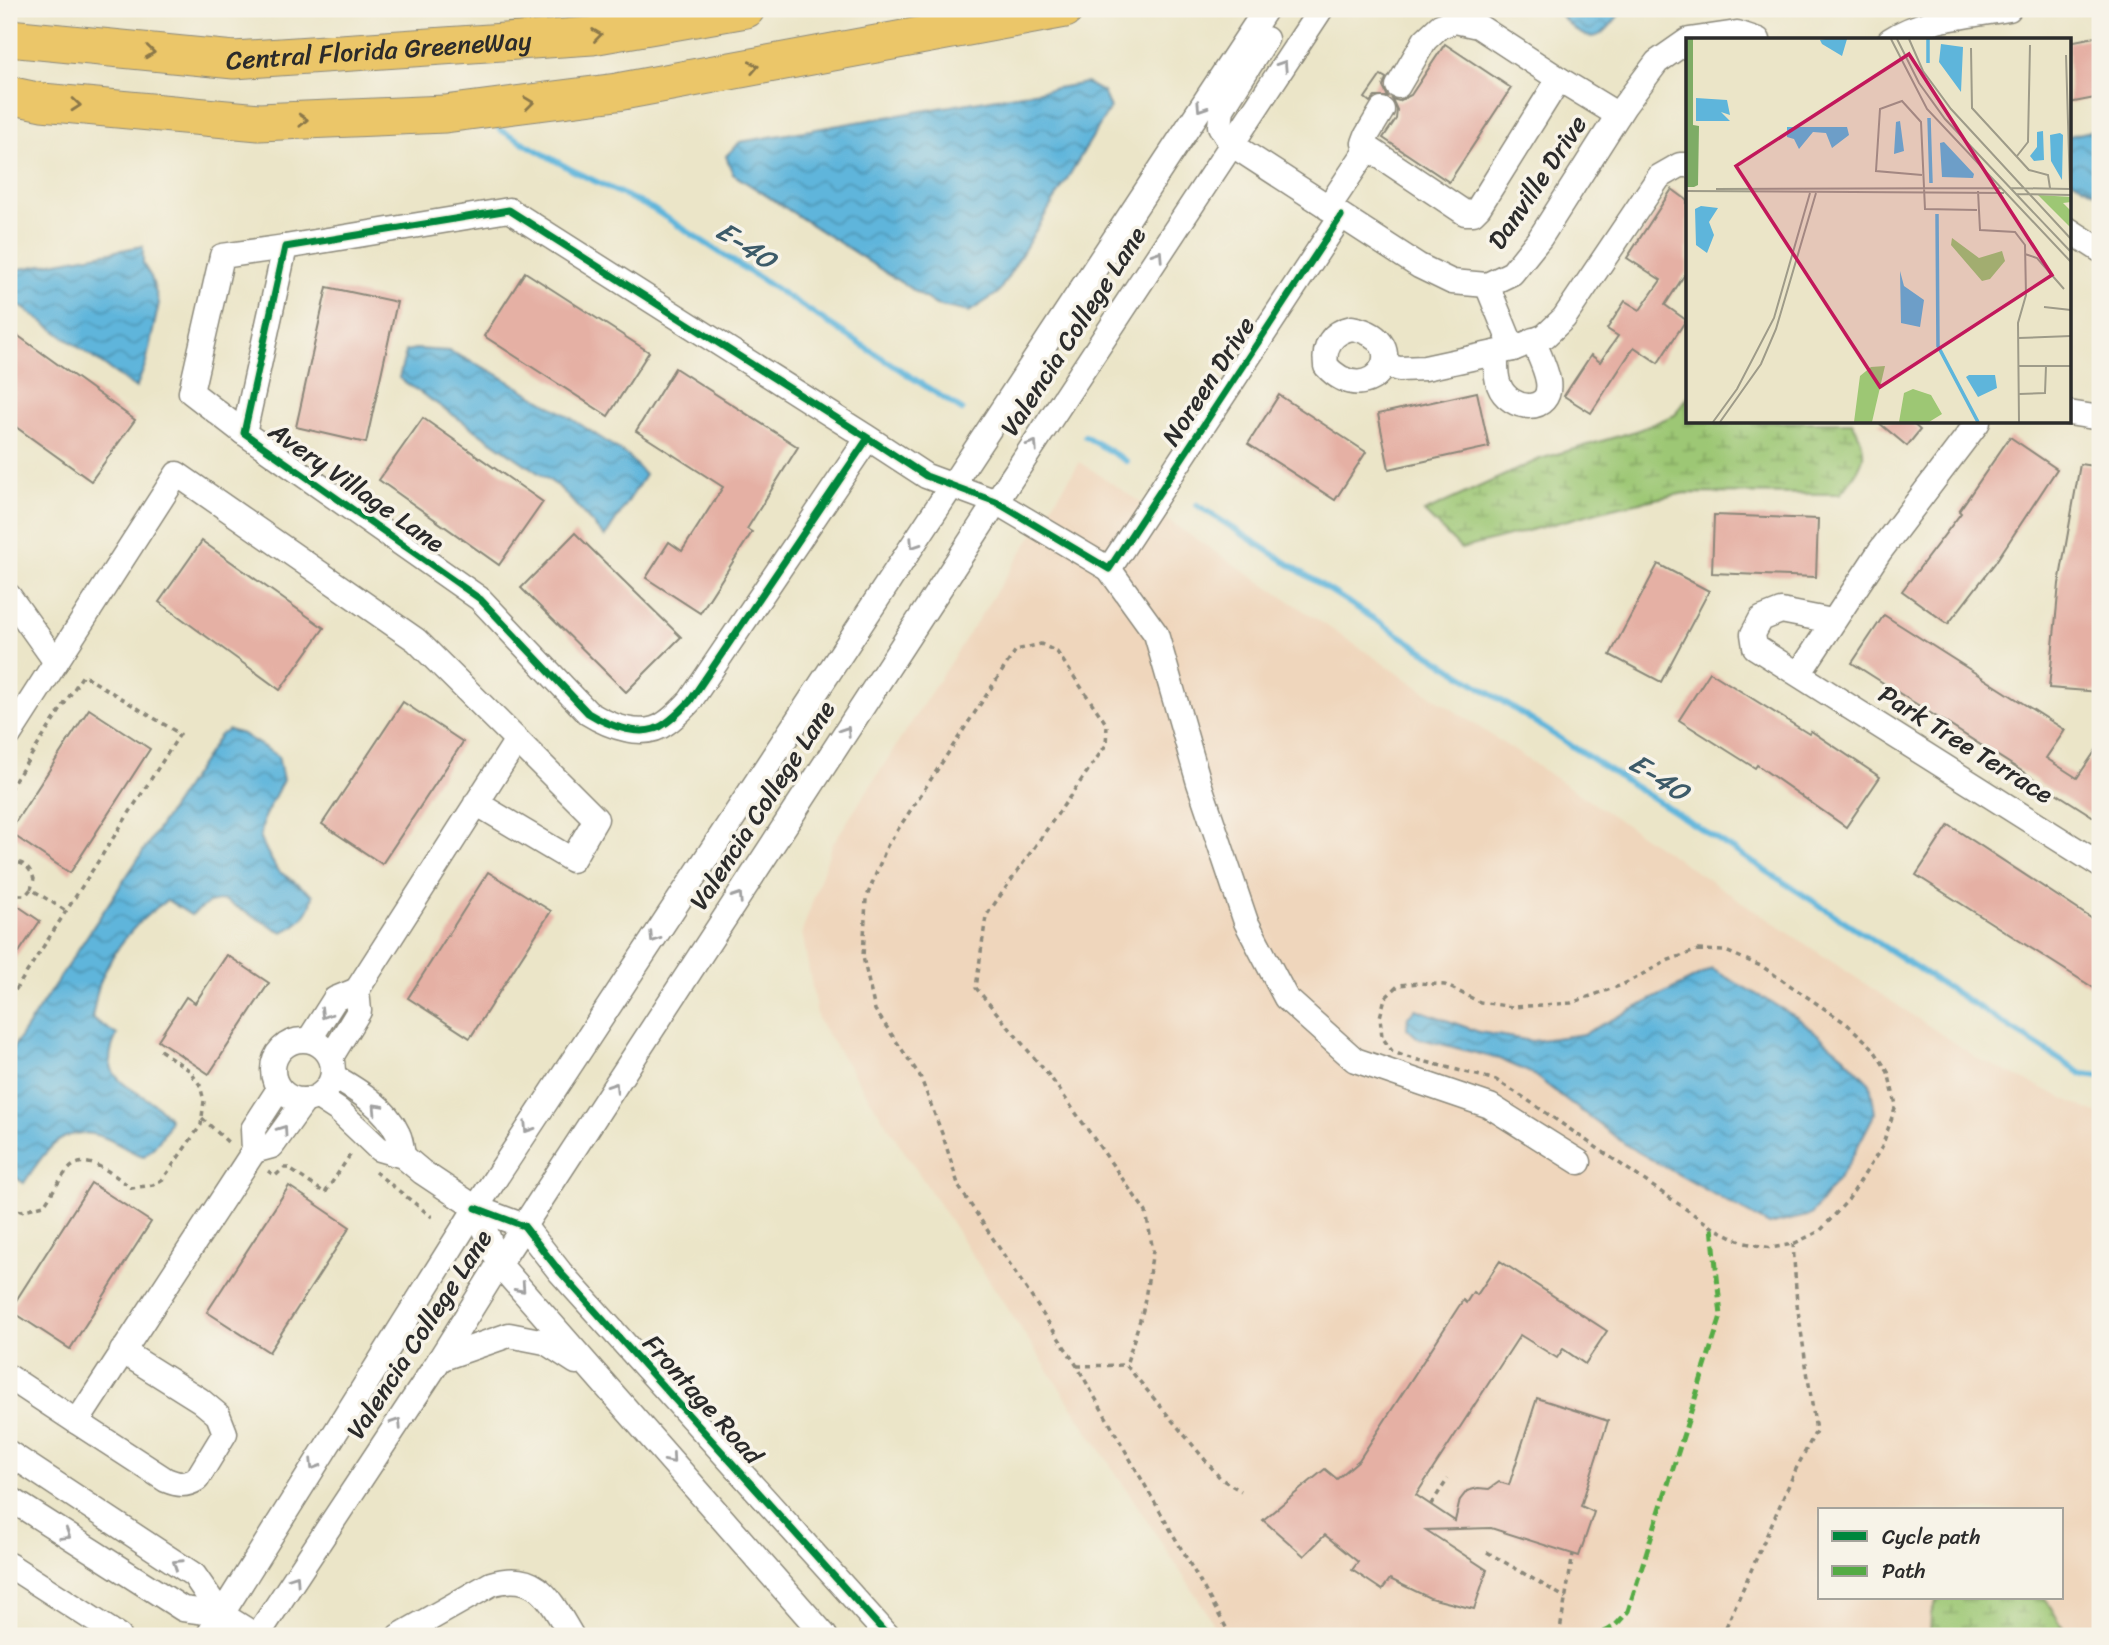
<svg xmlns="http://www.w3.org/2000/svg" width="2109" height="1645" font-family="Sriracha,sans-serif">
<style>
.built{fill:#efd6bc;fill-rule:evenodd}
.wetland{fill:url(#wetland-marsh);stroke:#647950;stroke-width:2}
.water{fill:url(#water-waves);stroke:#447083;stroke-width:2}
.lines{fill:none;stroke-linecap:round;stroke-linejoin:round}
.stream{stroke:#5eb5db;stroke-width:6}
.building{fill:#e5b0a4}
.minor-casing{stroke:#8b887a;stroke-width:27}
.highway-casing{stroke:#8b887a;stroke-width:39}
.path{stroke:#8b887a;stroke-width:3.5;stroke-dasharray:5 5;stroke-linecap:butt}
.minor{stroke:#fff;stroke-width:24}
.highway{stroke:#ebc669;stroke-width:37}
.quiet{stroke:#54ab44;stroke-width:5;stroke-dasharray:10 5;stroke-linecap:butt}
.cycleway-casing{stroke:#f7f3e8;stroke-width:11}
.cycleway{stroke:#00873e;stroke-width:7}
.oneway{stroke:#8b784a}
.oneway2{stroke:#a0a0a0}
.labels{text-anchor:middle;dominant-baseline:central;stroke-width:7;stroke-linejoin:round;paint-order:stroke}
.street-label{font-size:26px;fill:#2b2b2b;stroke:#f7f3e8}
.water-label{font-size:28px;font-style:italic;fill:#3d5b69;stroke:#f7f3e8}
.inset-river{fill:none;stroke:#5eb5db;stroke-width:3.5}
.inset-road{fill:none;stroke:#9e9b89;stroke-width:2}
.view{fill:#c2185b;fill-opacity:0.15;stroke:#c2185b;stroke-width:3.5}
.inset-edge{fill:none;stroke:#2b2b2b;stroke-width:3.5}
</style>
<defs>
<pattern id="wetland-marsh" width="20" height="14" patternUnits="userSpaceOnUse" patternTransform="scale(1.75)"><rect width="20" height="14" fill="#9dc774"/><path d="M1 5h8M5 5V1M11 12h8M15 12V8" fill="none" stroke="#80a25f"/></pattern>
<pattern id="water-waves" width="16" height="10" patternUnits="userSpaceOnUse" patternTransform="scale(1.75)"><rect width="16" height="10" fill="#5eb5db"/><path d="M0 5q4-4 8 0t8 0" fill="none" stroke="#4e93b2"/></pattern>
</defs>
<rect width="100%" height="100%" fill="#f7f3e8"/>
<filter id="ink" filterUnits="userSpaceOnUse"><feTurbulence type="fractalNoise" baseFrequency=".0143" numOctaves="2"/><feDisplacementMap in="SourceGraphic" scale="14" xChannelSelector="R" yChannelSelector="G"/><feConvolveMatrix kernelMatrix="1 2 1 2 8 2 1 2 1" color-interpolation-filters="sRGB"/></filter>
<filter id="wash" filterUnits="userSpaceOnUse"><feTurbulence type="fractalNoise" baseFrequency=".00686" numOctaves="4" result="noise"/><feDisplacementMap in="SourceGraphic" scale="28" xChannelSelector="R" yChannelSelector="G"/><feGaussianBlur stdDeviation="1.57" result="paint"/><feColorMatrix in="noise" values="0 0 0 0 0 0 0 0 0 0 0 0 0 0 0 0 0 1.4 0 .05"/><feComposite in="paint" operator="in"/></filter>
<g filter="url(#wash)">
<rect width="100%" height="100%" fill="#ebe5c8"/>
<path class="built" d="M 1080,462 L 1977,1058 L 2100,1115 L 2100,1636 L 1218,1636 L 1205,1609 L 818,1020 L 802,932 L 832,845 ZM 1820,1510 L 2062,1510 L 2062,1598 L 1820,1598 Z"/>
<g class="wetland">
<path d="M 1687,397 L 1687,422 L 1852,422 C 1873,456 1862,466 1840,494 L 1685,493 L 1612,508 L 1461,549 L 1424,512 L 1540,459 L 1636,431 L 1675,415 Z"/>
<polygon points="1937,1598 2045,1598 2068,1636 1930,1636 1931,1614"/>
</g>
<g class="water">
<path d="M 1555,9 L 1625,9 C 1616,16 1611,28 1601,34 C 1584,45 1565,20 1555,9 Z"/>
<polygon points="1086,83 1103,92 1110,108 998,293 969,312 936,305 733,174 726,156 740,142"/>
<polygon points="2100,129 2100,195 2069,178 2069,136"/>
<polygon points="143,246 143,264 151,277 159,303 146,363 136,388 9,298 9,271"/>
<polygon points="415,349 449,351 491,371 563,413 628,456 645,475 605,537 559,487 399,378 406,351"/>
<path d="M 229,730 L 242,734 L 278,756 L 283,780 L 264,817 L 260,839 L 277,870 L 313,895 C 311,913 299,925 282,932 L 224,900 L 209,903 L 191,915 L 167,900 C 137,921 115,945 101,980 C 96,992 95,1005 92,1018 L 117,1035 C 90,1088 149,1087 170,1120 C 165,1134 156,1147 144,1156 C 130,1153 120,1144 108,1139 C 64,1120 46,1150 24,1183 L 9,1173 L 9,1054 L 220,735 Z"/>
<polygon points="1712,969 1798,1018 1844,1056 1870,1083 1875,1113 1848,1165 1811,1215 1769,1225 1629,1147 1531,1073 1499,1059 1418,1038 1407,1028 1408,1016 1416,1009 1479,1032 1532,1041 1584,1034"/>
</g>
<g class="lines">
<g class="stream">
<polyline points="499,129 572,170 653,209 962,410"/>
<polyline points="1085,436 1126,461"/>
<polyline points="1197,505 2082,1074 2100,1076"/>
</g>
</g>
<g id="blocks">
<g class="building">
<polygon points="2100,36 2100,97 2069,103 2069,42"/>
<polygon points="1445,44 1511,88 1449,182 1383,138 1396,119 1397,110 1392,99 1399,101 1411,95"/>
<polygon points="1381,75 1386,78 1383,87 1388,97 1375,97 1370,102 1365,98"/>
<polygon points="1672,189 1687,200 1687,271 1665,305 1686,320 1658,363 1634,347 1591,413 1564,396 1591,355 1600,362 1618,336 1607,329 1625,301 1640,310 1661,280 1627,258"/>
<polygon points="525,272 649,352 608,416 484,336"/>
<polygon points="327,287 397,302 366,443 296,427"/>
<polygon points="17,335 135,420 91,481 9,422 9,347"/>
<polygon points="675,368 798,447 747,529 752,532 700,613 646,578 669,542 682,551 723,487 636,431"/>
<polygon points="1477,392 1489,447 1389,469 1378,414"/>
<polygon points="1279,395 1366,452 1335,500 1248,444"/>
<polygon points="423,418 543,502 499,565 379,480"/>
<polygon points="1878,422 1911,422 1920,430 1907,446"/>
<polygon points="2010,437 2057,469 1995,563 1948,624 1902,591 1961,513 1959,511"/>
<polygon points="2080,464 2100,467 2100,692 2049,688 2059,584"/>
<polygon points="1714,515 1818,519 1816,577 1712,573"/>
<polygon points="575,533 681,637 626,692 521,588"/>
<polygon points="202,541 324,628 280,690 159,602"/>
<polygon points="1658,564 1709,591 1661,682 1610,655"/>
<polygon points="1884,615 2065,730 2046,758 2077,778 2100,744 2100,821 1852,663"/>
<polygon points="1710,672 1809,734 1811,731 1880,777 1846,827 1757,765 1755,768 1679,720"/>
<polygon points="403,702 463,742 382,864 322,824"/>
<polygon points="89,709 150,749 70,873 9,832"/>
<polygon points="1949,825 2100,924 2100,992 1916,875"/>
<polygon points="488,872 551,911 470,1038 408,998"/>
<polygon points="9,900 40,921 9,967"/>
<polygon points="227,955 269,983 209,1074 158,1040 186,997 195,1003"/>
<polygon points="91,1183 151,1222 70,1349 10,1310"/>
<polygon points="289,1186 350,1227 269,1352 207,1312"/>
<polygon points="1500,1261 1607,1331 1585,1364 1563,1349 1557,1358 1520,1335 1416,1495 1455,1521 1460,1500 1467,1491 1478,1488 1489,1489 1499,1482 1509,1485 1537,1398 1608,1421 1581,1506 1594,1512 1579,1556 1491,1528 1426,1530 1487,1570 1474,1609 1430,1598 1390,1579 1382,1590 1352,1570 1358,1562 1325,1535 1304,1556 1263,1520 1325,1469 1337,1479 1359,1460 1463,1300 1466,1303 1473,1292 1477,1295"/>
</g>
</g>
</g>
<g filter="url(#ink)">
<use href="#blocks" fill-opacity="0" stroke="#8b887a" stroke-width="2"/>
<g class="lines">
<defs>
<g id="minor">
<polyline points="1266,39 1222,109 1220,126 1231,144 1419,266 1452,282 1487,285 1512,273 1540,238 1624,106 1657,62 1687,41"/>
<polyline points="1689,40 1737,33 1758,40"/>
<path d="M 1890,40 C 1924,18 1969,16 2009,9"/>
<polyline points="1398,86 1425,40 1440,26 1455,21 1478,26 1559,79"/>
<polyline points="1368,148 1364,143 1367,135 1382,110"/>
<polyline points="1328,208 1368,148 1465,213 1473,213 1479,207 1559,79 1618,115"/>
<polyline points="2069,230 2100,250"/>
<polyline points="1487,285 1513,349"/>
<path d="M 1352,328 C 1419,340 1371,415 1326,366 C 1323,346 1332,332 1352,328 Z"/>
<path d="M 1496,353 C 1496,363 1495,375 1499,385 C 1509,412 1553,415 1548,381 C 1546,368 1538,353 1533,340"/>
<polyline points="1385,365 1399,369 1425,368 1513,349 1545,336 1564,318 1659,177 1680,165 1687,165"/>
<polyline points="2069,413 2100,418"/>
<polyline points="244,433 191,392 222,256 285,247"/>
<path d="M 868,438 L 690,701 C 683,708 675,717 666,723 C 644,740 609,726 588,713 L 480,599 L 244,433 L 285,247 L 509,210 L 868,438 L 926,476 L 996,502 L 1109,569 L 1156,634 L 1199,783 L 1246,922 L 1286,998 L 1355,1060 L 1490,1106 L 1579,1162"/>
<polyline points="1109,569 1341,216"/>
<polyline points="9,596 56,662 177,474 416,640 517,740"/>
<polyline points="1832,621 1781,611 1761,619 1753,634 1755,647 2100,865"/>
<polyline points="1799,674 1880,551 1978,422"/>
<polyline points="9,735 56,662"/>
<polyline points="357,990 517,740 596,819 572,860 476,803"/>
<circle cx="303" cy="1070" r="30"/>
<polyline points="309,1040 335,999 357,990 359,1011 331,1057"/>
<path d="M 333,1076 C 357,1090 386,1107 398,1134 C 401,1140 402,1149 403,1156"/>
<polyline points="318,1097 338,1110 379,1149 403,1156 422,1172 476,1208 524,1226 560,1272 888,1636"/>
<polyline points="254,1151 272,1146 305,1100"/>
<polyline points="476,1208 499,1264 825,1636"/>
<polyline points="440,1359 509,1335 545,1342 576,1362"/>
<polyline points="9,1377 77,1422 254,1151 253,1129 279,1089"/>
<path d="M 77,1422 L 166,1480 C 178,1485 186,1486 197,1479 L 225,1433 L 218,1415 L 200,1400 L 122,1351"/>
<polyline points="9,1453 194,1575 221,1614 256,1636"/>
<polyline points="9,1498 183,1609 221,1614"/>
<polyline points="9,1565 119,1636"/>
<polyline points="208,1636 476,1208 1266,9"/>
<polyline points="257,1636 440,1359 499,1264 996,502 1321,9"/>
<path d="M 399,1636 L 491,1584 C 538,1570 550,1600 571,1635"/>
</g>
<g id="highway">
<path id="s1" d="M 9,38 L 234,60 L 592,36 L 746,9"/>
<polyline points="9,95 42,102 259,122 445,114 617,92 1065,9"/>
</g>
</defs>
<use href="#minor" class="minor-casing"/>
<use href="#highway" class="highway-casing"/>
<g class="path">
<polyline points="9,790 83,675 180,734 9,1000"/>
<path d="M 9,863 C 22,860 30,867 34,879 L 31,889"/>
<polyline points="9,892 15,895 26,895 31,889 66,911"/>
<polygon points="1698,950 1726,951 1763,967 1847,1024 1872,1047 1888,1072 1896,1105 1882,1147 1848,1200 1820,1231 1793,1244 1771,1248 1745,1243 1712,1227 1523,1097 1496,1080 1403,1056 1392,1051 1382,1037 1380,1017 1385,998 1399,985 1418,983 1445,985 1480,1002 1513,1007 1571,1003 1622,985 1669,960"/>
<polyline points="202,1118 231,1145"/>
<polyline points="268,1171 275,1176 284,1168 288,1168 325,1193 352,1152"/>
<polyline points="375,1172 432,1217"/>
<path d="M 9,1208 L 21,1211 L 44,1205 C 52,1194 59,1179 69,1169 C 87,1150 117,1178 132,1188 L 153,1185 L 163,1179 L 201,1125 L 204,1101 L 200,1085 L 189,1070 L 157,1048"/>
<polyline points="1077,1366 1126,1365"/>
<polyline points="1431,1504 1448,1479"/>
<polyline points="1487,1552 1566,1598"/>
<polyline points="1231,1636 1077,1366 959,1187 943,1136 920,1076 875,1010 863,957 866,899 887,846 1016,650 1041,644 1057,652 1107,725 1106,745 986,916 976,988 1051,1078 1146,1212 1153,1251 1143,1310 1126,1365 1221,1479 1241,1491"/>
<polyline points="1559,1636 1573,1554"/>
<polyline points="1722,1636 1796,1469 1816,1431 1797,1304 1793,1244"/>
</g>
<use href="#minor" class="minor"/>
<use href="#highway" class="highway"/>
<path class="quiet" d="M 1589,1636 C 1609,1633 1615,1627 1628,1611 L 1721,1316 L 1712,1227"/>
<defs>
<g id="cycleway">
<path d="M 868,438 L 690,701 C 683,708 675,717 666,723 C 644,740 609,726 588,713 L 480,599 L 244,433 L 285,247 L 509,210 L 868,438 L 926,476 L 996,502 L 1109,569 L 1341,216"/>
<polyline points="476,1208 524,1226 560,1272 888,1636"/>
</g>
</defs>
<use href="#cycleway" class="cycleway-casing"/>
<use href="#cycleway" class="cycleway"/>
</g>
<defs><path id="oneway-chevron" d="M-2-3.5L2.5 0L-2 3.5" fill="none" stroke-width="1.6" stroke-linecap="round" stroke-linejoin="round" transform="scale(1.75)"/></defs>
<g class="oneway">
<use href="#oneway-chevron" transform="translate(597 35) rotate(-8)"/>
<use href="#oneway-chevron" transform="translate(150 52) rotate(6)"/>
<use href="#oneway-chevron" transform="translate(754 67) rotate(-11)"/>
<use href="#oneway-chevron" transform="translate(529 103) rotate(-7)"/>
<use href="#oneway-chevron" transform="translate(76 105) rotate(5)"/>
<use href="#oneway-chevron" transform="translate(303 120) rotate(-3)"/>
</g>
<g class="oneway2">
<use href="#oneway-chevron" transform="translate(1283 65) rotate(-57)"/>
<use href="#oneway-chevron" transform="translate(1201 107) rotate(123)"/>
<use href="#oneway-chevron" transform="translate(1158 255) rotate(-57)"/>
<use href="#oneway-chevron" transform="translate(1033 445) rotate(-57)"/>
<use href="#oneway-chevron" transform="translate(914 544) rotate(123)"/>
<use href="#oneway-chevron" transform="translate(846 731) rotate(-57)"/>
<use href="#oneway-chevron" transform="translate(738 897) rotate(-57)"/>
<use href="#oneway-chevron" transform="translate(654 938) rotate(123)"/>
<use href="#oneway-chevron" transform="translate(325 1014) rotate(122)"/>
<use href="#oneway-chevron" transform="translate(614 1087) rotate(-57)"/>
<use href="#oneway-chevron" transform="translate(377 1108) rotate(-133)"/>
<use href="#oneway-chevron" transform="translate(528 1128) rotate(123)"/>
<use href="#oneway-chevron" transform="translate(283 1130) rotate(-55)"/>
<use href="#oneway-chevron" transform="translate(521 1288) rotate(48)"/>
<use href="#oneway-chevron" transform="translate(397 1423) rotate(-57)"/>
<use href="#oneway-chevron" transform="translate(671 1459) rotate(49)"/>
<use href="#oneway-chevron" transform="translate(314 1465) rotate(122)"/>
<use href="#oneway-chevron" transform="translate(66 1535) rotate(32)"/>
<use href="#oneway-chevron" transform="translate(177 1564) rotate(-147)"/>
<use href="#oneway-chevron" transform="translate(295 1579) rotate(-56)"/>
</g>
</g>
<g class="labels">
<g class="street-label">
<text stroke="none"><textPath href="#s1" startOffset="371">Central Florida GreeneWay</textPath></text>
<text transform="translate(1537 182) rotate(-56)">Danville Drive</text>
<text transform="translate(1073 331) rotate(-57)">Valencia College Lane</text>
<text transform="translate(1208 381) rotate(-57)">Noreen Drive</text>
<text transform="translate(357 487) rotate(35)">Avery Village Lane</text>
<text transform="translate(1966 744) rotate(32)">Park Tree Terrace</text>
<text transform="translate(762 805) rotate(-57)">Valencia College Lane</text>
<text transform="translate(419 1334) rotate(-57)">Valencia College Lane</text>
<text transform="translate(703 1399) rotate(48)">Frontage Road</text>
</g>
<g class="water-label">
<text transform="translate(746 245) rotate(33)">E-40</text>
<text transform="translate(1659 777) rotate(33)">E-40</text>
</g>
</g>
<g transform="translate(1686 38)">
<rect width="385" height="385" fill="#ebe5c8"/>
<path d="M 352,157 L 385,159 L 385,164 L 377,165 L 385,173 L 385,190 Z" fill="#9dc774"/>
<path d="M 0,1 L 7,1 L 7,87 L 13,88 L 12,147 L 8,149 L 0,149 Z" fill="#7eac66"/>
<path d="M 266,200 L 293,220 L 316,213 L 319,223 L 304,241 L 296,243 L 265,207 ZM 199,328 L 186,384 L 168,384 L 174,338 L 185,329 ZM 227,351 L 245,357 L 256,376 L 243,384 L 213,384 L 218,355 Z" fill="#9dc774"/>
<path d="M 140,1 L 161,1 L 156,18 L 136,6 L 134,2 ZM 255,6 L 277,9 L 275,54 L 253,24 ZM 10,60 L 41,62 L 44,77 L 35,74 L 44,83 L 10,83 ZM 214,83 L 218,113 L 208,116 L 210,84 ZM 101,89 L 161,89 L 163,97 L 146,110 L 140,95 L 127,94 L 113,111 L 108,101 L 101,99 ZM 357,93 L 358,122 L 348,123 L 344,118 L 351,109 L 351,94 ZM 374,95 L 377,97 L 376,142 L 365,123 L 364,97 ZM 258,104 L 288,136 L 287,140 L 256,139 L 254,105 ZM 15,168 L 32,170 L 23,184 L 28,197 L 21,215 L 10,207 L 9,171 ZM 214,233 L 218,248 L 238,262 L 234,289 L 215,285 ZM 283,337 L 309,337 L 311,350 L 292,359 L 280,339 Z" fill="#5eb5db"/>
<path class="inset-river" d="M 242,1 L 242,25M 243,80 L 245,145M 251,176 L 252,308 L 292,384"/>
<path class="inset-road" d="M 205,1 L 241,71 L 385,224M 211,1 L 233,45 L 259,81 L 385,214M 223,1 L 237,33 L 265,71 L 385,201M 285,10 L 286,70 L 343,132 L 362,137 L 364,150M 380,17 L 384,151M 331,118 L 342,104 L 344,7M 236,137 L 190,133 L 194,71 L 216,63 L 235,84 L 239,171 L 291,172M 324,150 L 385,151M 30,151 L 315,150M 0,153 L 318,155M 292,153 L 294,192 L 329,194 L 339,207 L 340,257 L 332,285 L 333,384M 330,156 L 385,157M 0,160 L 0,247M 339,216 L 351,220 L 378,251M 358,269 L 385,272M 332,300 L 385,298M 333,328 L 385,328M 333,356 L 359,355 L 360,328M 27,384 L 51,351 L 88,280 L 124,155M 34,384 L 75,326 L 90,291 L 130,155"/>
<path class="view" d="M 223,16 L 366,237 L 194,349 L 50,128 Z"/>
<rect width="385" height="385" class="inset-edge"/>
</g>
<rect width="2109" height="1645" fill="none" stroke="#f7f3e8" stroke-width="35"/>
<rect x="1818" y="1508" width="245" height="91" fill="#f7f3e8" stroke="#a5a39c" stroke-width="2"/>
<rect x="1832" y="1531" width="35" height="10" fill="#00873e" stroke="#a5a39c" stroke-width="2"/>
<text x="1882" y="1544" font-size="21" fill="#2b2b2b">Cycle path</text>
<rect x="1832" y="1566" width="35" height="10" fill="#54ab44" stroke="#a5a39c" stroke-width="2"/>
<text x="1882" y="1578" font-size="21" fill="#2b2b2b">Path</text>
</svg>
